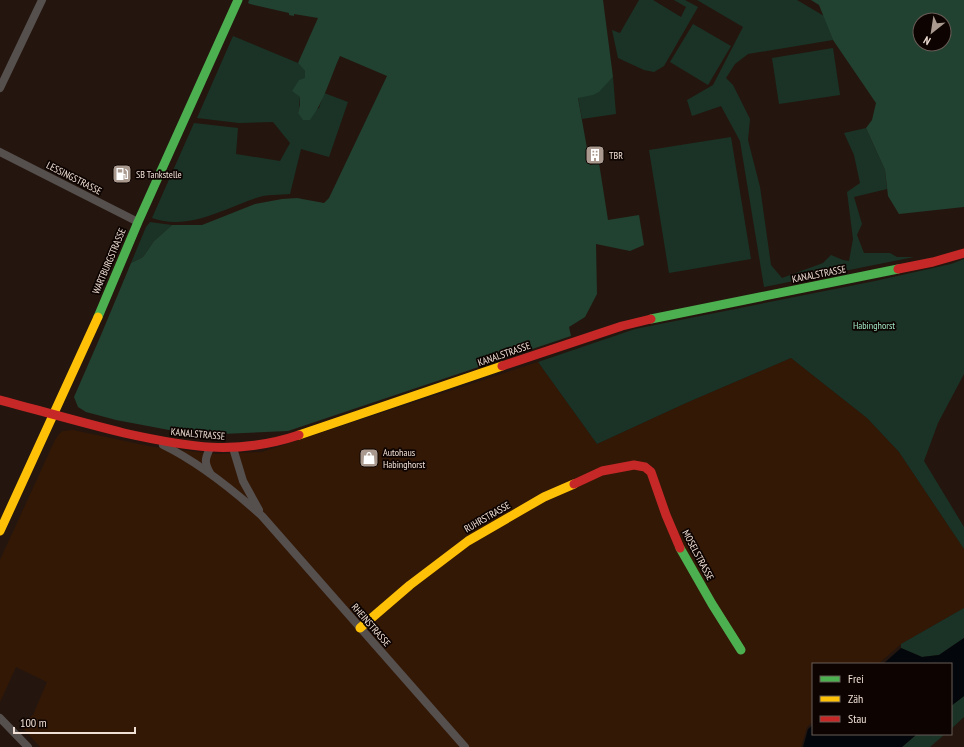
<svg xmlns="http://www.w3.org/2000/svg" width="964" height="747" font-family="'PT Sans Narrow',sans-serif">
<style>
.built{fill:#341806}
.green{fill:#1a3326}
.forest{fill:#214131;fill-rule:evenodd}
.water{fill:#03070b}
.lines{fill:none;stroke-linecap:round;stroke-linejoin:round}
.street{stroke:#554f4d;stroke-width:8}
.fast{stroke:#4caf50;stroke-width:9}
.slow{stroke:#ffc107;stroke-width:9}
.jam{stroke:#c62828;stroke-width:9}
.labels{text-anchor:middle;dominant-baseline:central;stroke-width:3.5;stroke-linejoin:round;paint-order:stroke}
.poi-label{font-size:10px;fill:#f0dfd5;stroke:#0d0401;text-anchor:start}
.street-label{font-size:10px;fill:#f0dfd5;stroke:#0d0401}
.park-label{font-size:10px;fill:#9fe4c3;stroke:#0d0401}
</style>
<rect width="100%" height="100%" fill="#24160e"/>
<polygon class="built" points="791,358 867,418 899,452 964,549 964,608 901,644 878,664 813,664 813,721 807,727 801,747 40,747 21,726 33,715 47,682 16,667 0,702 0,560 55,440 59,434 63,431 73,430 153,447 216,454 262,452 538,362 597,444 686,403"/>
<g class="green">
<polygon points="639,0 653,0 681,17 686,7 674,0 685,0 698,7 664,66 654,72 644,70 618,58 612,30 620,33"/>
<polygon points="697,0 797,0 824,16 833,40 748,54 735,64 726,78 733,85 750,119 748,140 760,187 771,265 782,278 823,263 831,255 843,260 849,261 853,239 847,192 860,183 854,155 844,133 866,128 885,170 887,189 854,197 862,224 857,235 864,253 890,253 897,257 914,257 764,287 740,141 721,106 692,116 687,100 713,85 743,27"/>
<polygon points="693,24 731,46 708,85 670,62"/>
<path d="M 233,36 L 298,63 C 300,65 304,68 305,71 C 308,79 301,89 300,97 C 299,103 300,107 298,113 L 319,108 L 324,93 L 348,102 L 329,157 L 301,149 L 290,194 C 279,195 267,194 256,198 C 223,209 188,231 152,218 L 194,123 L 238,128 L 236,154 L 280,161 L 290,143 L 273,122 L 239,123 L 197,118 Z"/>
<polygon points="833,48 840,95 779,104 772,58"/>
<path d="M 613,77 L 616,114 L 582,119 L 578,97 C 598,94 599,91 613,77 Z"/>
<polygon points="731,137 751,259 669,273 649,150"/>
<polygon points="150,222 172,225 154,241 143,257 131,263 146,227"/>
<polygon points="964,259 964,374 938,423 924,461 964,527 964,549 899,452 867,418 791,358 686,403 597,444 538,362 635,329 875,281 951,264"/>
<polygon points="964,608 964,638 939,655 922,657 901,648 901,644"/>
<polygon points="964,696 964,717 951,729 951,706"/>
<polygon points="917,734 945,734 930,747 902,747"/>
</g>
<g class="forest">
<path d="M 249,0 L 603,0 L 613,77 L 599,92 L 593,95 L 578,98 L 590,165 L 599,163 L 608,220 L 639,215 L 644,245 L 630,251 L 596,244 L 597,294 L 585,317 L 569,327 L 571,336 L 288,431 L 222,434 L 169,430 L 116,420 L 86,412 L 78,407 L 74,397 L 101,335 L 131,263 L 143,257 L 154,241 L 172,225 L 202,225 L 255,204 L 282,199 L 297,198 L 324,203 L 329,198 L 387,76 L 340,56 C 330,78 324,102 310,120 L 303,120 L 298,113 L 300,105 L 300,97 L 292,91 L 299,80 L 305,78 L 305,71 L 298,63 L 318,18 L 294,14 L 294,16 L 289,15 L 289,13 L 250,4 L 248,3 Z"/>
<path d="M 811,0 L 964,0 L 964,207 L 899,214 L 888,196 L 885,170 L 866,128 L 872,120 L 876,103 L 833,40 L 819,5 ZM 920,20 L 944,20 L 944,44 L 920,44 Z"/>
</g>
<g class="water">
<polygon points="964,638 964,696 951,706 951,664 883,664 901,648 922,657 939,655"/>
<polygon points="813,725 813,734 917,734 902,747 803,747 808,729"/>
</g>
<g class="lines">
<g class="street">
<polyline points="0,88 42,0"/>
<polyline points="0,152 138,222"/>
<path d="M 163,445 C 200,463 232,489 262,516 L 465,747"/>
<path d="M 210,448 C 205,459 204,462 210,473"/>
<polyline points="233,448 243,481 259,510"/>
<polyline points="0,718 28,747"/>
</g>
<g class="fast">
<polyline points="98,317 138,222 238,0"/>
<polyline points="651,319 898,269"/>
<polyline points="680,548 712,604 741,650"/>
</g>
<g class="slow">
<polyline points="299,435 502,366"/>
<polyline points="0,531 98,317"/>
<polyline points="360,628 410,585 468,541 544,497 574,484"/>
</g>
<g class="jam">
<polyline points="898,269 933,262 964,253"/>
<polyline points="502,366 622,326 651,319"/>
<path d="M 0,400 C 41,411 83,423 124,433 C 187,447 236,456 299,435"/>
<polyline points="574,484 602,471 634,465 645,467 651,472 666,515 680,548"/>
</g>
</g>
<defs>
<symbol id="building-square" viewBox="-11 -11 22 22"><rect x="-9" y="-9" width="18" height="18" rx="4" fill="#a9998f" stroke="#0d0401"/><path d="M-4-6H4V6H1V3H-1V6H-4ZM-2.5-4.3h1.7v1.8h-1.7ZM.8-4.3h1.7v1.8H.8ZM-2.5-1h1.7V.8h-1.7ZM.8-1h1.7V.8H.8Z" fill="#fff"/></symbol>
<symbol id="fuel-square" viewBox="-11 -11 22 22"><rect x="-9" y="-9" width="18" height="18" rx="4" fill="#a9998f" stroke="#0d0401"/><path d="M-5.5-6h7V0h2V4h1.3V-2.5L3-4.5l.8-.8L6-3V5H2.5V1h-1V6h-7ZM-4.2-4.7v3.2H.2V-4.7Z" fill="#fff"/></symbol>
<symbol id="shop-square" viewBox="-11 -11 22 22"><rect x="-9" y="-9" width="18" height="18" rx="4" fill="#a9998f" stroke="#0d0401"/><path d="M-5-2.5h2.3a2.7 3.5 0 0 1 5.4 0H5L5.5 6h-11ZM-1.5-2.5h3a1.5 2.3 0 0 0-3 0Z" fill="#fff"/></symbol>
</defs>
<g fill-rule="evenodd">
<use href="#building-square" x="584" y="144" width="22" height="22"/>
<use href="#fuel-square" x="111" y="163" width="22" height="22"/>
<use href="#shop-square" x="358" y="447" width="22" height="22"/>
</g>
<g class="labels">
<g class="poi-label">
<text x="609" y="155">TBR</text>
<text x="136" y="174">SB Tankstelle</text>
<text x="383" y="452">Autohaus<tspan x="383" dy="12">Habinghorst</tspan></text>
</g>
<g class="street-label">
<text transform="translate(74 178) rotate(27)">LESSINGSTRASSE</text>
<text transform="translate(109 261) rotate(-67)">WARTBURGSTRASSE</text>
<text transform="translate(819 274) rotate(-11)">KANALSTRASSE</text>
<text transform="translate(504 354) rotate(-19)">KANALSTRASSE</text>
<text transform="translate(198 434) rotate(5)">KANALSTRASSE</text>
<text transform="translate(487 517) rotate(-30)">RUHRSTRASSE</text>
<text transform="translate(698 555) rotate(62)">MOSELSTRASSE</text>
<text transform="translate(371 625) rotate(49)">RHEINSTRASSE</text>
</g>
<g class="park-label">
<text x="874" y="325">Habinghorst</text>
</g>
</g>
<rect x="812" y="663" width="140" height="72" fill="#0d0401" stroke="#685c56"/>
<rect x="820" y="676" width="20" height="6" fill="#4caf50" stroke="#685c56"/>
<text x="848" y="683" font-size="12" fill="#f0dfd5">Frei</text>
<rect x="820" y="696" width="20" height="6" fill="#ffc107" stroke="#685c56"/>
<text x="848" y="703" font-size="12" fill="#f0dfd5">Zäh</text>
<rect x="820" y="716" width="20" height="6" fill="#c62828" stroke="#685c56"/>
<text x="848" y="723" font-size="12" fill="#f0dfd5">Stau</text>
<g transform="translate(932 32) rotate(210)"><circle r="19" fill="#0d0401" stroke="#685c56"/>
<path d="M0-3L7 15L0 10L-7 15Z" fill="#a9998f"/>
<text y="-6" font-size="11" font-weight="bold" text-anchor="middle" fill="#f0dfd5">N</text>
</g>
<path d="M14 727v6h121v-6" fill="none" stroke="#f0dfd5" stroke-width="2"/>
<text x="20" y="727" font-size="12" fill="#f0dfd5" stroke="#0d0401" stroke-width="3" paint-order="stroke">100 m</text>
</svg>
